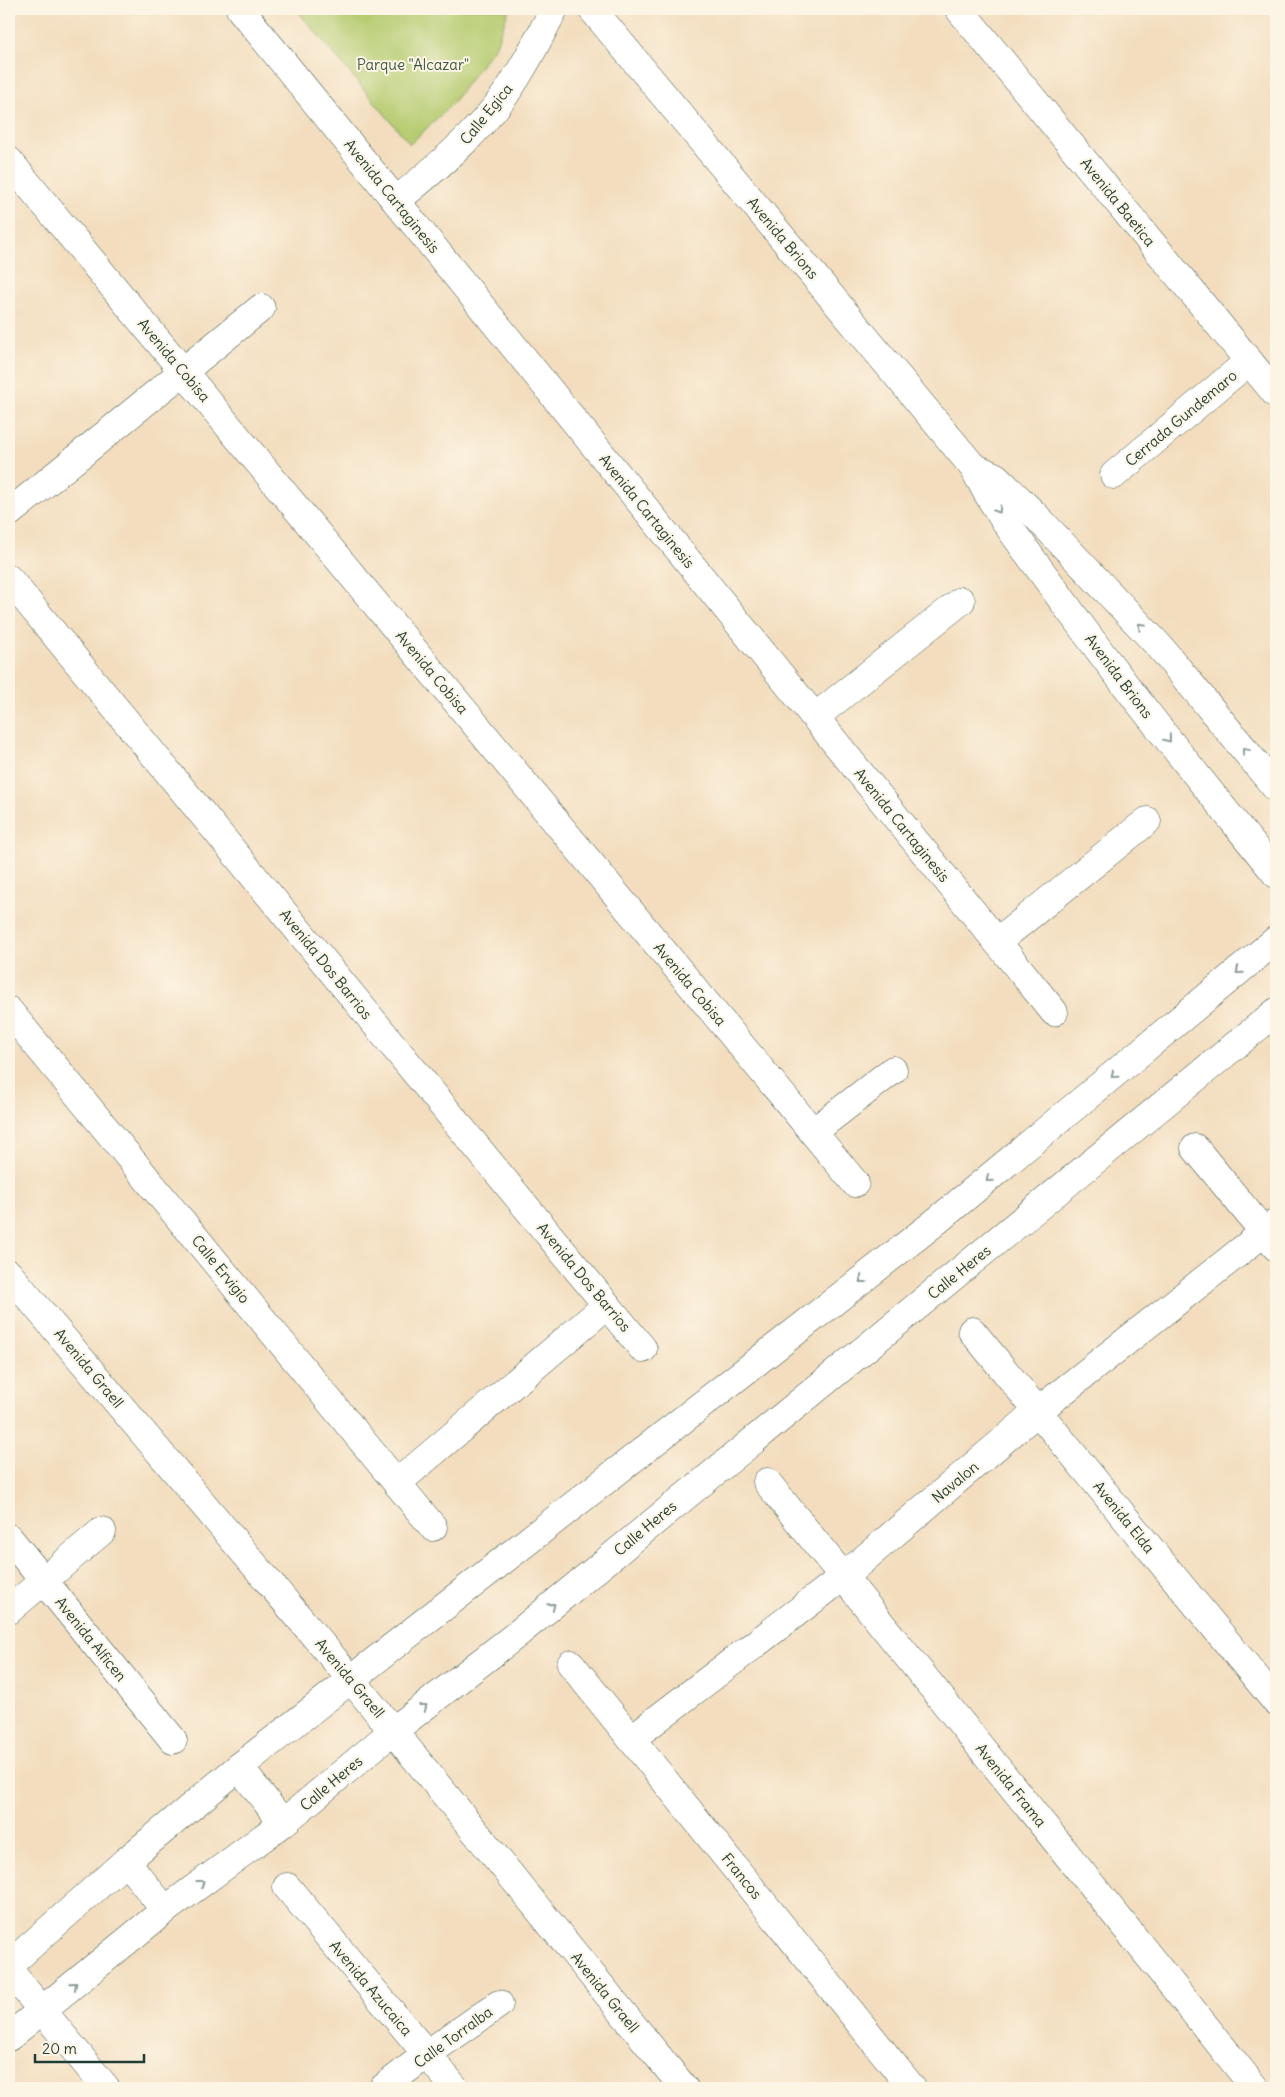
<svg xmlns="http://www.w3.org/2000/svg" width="1285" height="2097" font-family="Delius,sans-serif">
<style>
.green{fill:#b6cc71;stroke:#6a8452}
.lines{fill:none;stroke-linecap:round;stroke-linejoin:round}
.street-casing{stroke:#3f5549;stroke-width:29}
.street{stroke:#fff;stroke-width:28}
.oneway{stroke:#8f9e9a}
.labels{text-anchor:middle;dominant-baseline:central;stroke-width:4;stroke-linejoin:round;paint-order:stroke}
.park-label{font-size:15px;fill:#3d5a40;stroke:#fcf5e5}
.street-label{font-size:15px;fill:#1f3d34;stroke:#fcf5e5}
</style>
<rect width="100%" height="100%" fill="#fcf5e5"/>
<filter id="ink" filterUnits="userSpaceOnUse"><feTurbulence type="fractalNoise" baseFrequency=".02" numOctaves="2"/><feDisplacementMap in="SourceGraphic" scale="10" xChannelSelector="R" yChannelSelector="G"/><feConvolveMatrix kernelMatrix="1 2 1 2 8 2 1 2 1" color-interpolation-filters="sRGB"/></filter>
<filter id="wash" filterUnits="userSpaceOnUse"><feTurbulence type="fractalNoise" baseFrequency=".0096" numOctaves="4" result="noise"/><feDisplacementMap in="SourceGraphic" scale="20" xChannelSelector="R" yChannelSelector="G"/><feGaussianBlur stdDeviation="1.12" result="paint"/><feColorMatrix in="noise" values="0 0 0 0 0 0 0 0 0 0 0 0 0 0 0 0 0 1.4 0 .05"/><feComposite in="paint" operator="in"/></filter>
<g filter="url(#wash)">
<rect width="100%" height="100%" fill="#f3ddbe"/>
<polygon class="green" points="296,9 509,9 496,45 450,106 410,144"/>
</g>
<g filter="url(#ink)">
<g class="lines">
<defs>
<g id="street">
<polyline points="240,9 1054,1012"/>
<path d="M 592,9 L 974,468 C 996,514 1030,555 1060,597 C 1128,692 1203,783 1276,874"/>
<polyline points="959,9 1276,394"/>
<polyline points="9,161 855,1183"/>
<path d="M 396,201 C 436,168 474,137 505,95 C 524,68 539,38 554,9"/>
<polyline points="976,468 996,477 1034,514 1160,647 1276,788"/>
<polyline points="1114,475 1249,361"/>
<polyline points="9,513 261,308"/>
<polyline points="9,579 643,1349"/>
<polyline points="815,717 961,601"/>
<polyline points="997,942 1147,821"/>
<polyline points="9,1011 433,1527"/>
<polyline points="813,1132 893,1070"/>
<polyline points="1195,1148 1276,1247"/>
<polyline points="9,1274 350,1678 684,2088"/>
<polyline points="972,1331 1276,1702"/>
<polyline points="767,1482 1255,2088"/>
<polyline points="397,1483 607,1305"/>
<polyline points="9,1538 173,1740"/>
<polyline points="9,1610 102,1531"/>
<polyline points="571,1664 912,2088"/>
<polyline points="631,1739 843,1577 1038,1411 1276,1223"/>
<polyline points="239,1767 283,1823"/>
<polyline points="126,1861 165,1910"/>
<polyline points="287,1887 455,2088"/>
<polyline points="9,1965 126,1861 239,1767 933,1224 1276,940"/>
<polyline points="9,1970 106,2088"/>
<polyline points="9,2037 165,1910 283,1823 393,1731 516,1635 1276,1012"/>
<polyline points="383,2088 427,2054 499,2004"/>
</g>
</defs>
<use href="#street" class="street-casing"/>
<use href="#street" class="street"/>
</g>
<defs><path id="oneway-chevron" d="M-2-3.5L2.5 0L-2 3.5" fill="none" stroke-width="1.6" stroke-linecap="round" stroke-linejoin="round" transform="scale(1.25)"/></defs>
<g class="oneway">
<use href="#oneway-chevron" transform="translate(998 510) rotate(57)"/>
<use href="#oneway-chevron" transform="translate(1141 626) rotate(-133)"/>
<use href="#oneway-chevron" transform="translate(1168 739) rotate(51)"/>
<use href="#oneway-chevron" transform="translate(1245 751) rotate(-130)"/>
<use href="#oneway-chevron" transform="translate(1239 971) rotate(140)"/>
<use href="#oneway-chevron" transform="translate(1114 1075) rotate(140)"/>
<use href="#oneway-chevron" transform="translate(989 1179) rotate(140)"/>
<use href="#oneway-chevron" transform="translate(862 1280) rotate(142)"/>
<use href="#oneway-chevron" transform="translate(552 1606) rotate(-40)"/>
<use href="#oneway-chevron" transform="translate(424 1707) rotate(-38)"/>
<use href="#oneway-chevron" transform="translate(201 1883) rotate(-37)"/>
<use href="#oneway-chevron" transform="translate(74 1985) rotate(-39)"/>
</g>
</g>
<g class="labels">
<g class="park-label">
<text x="413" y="64">Parque "Alcazar"</text>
</g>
<g class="street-label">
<text transform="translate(486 114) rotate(-51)">Calle Egica</text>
<text transform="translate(392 196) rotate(51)">Avenida Cartaginesis</text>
<text transform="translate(1118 202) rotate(51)">Avenida Baetica</text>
<text transform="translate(783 238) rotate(50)">Avenida Brions</text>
<text transform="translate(174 360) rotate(50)">Avenida Cobisa</text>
<text transform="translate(1181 418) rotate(-40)">Cerrada Gundemaro</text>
<text transform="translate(647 511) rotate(51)">Avenida Cartaginesis</text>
<text transform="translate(432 672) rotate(50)">Avenida Cobisa</text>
<text transform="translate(1119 676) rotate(53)">Avenida Brions</text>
<text transform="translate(902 825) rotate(51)">Avenida Cartaginesis</text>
<text transform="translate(326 964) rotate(51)">Avenida Dos Barrios</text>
<text transform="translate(690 984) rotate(50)">Avenida Cobisa</text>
<text transform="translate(221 1269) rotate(51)">Calle Ervigio</text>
<text transform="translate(959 1272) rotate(-39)">Calle Heres</text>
<text transform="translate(584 1277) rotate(50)">Avenida Dos Barrios</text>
<text transform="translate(89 1368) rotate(50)">Avenida Graell</text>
<text transform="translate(955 1482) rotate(-40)">Navalon</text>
<text transform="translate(1124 1517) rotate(51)">Avenida Elda</text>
<text transform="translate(645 1528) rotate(-40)">Calle Heres</text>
<text transform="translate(91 1639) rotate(51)">Avenida Alficen</text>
<text transform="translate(350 1678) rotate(50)">Avenida Graell</text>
<text transform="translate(331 1783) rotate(-40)">Calle Heres</text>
<text transform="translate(1011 1785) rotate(51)">Avenida Frama</text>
<text transform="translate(742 1876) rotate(51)">Francos</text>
<text transform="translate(371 1988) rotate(50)">Avenida Azucaica</text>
<text transform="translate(605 1992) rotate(51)">Avenida Graell</text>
<text transform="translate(453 2037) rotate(-36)">Calle Torralba</text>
</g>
</g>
<rect width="1285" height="2097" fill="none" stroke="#fcf5e5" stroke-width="30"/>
<path d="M35 2054v8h109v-8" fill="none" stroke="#1f3d34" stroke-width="2.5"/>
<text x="42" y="2054" font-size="15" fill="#1f3d34" stroke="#fcf5e5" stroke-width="4" paint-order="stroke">20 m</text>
</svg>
